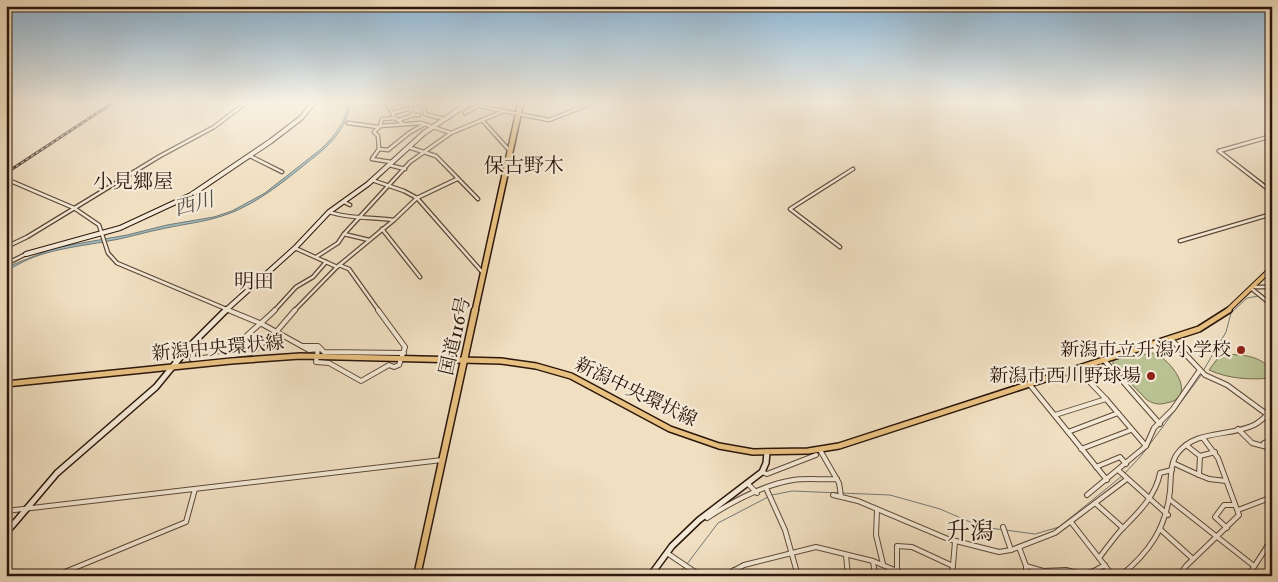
<svg xmlns="http://www.w3.org/2000/svg" width="1278" height="582" font-family="'IM FELL Double Pica','Noto Serif JP',serif">
<style>
.green{fill:#bac293;stroke:#736c50}
.water{fill:#a0babd;stroke:#727976}
.lines{fill:none;stroke-linecap:round;stroke-linejoin:round}
.stream{stroke:#727976;stroke-width:1}
.street-far1-casing{stroke:#5d4939;stroke-width:5}
.street-casing{stroke:#5d4939;stroke-width:6}
.secondary-far1-casing{stroke:#2c170c;stroke-width:6}
.secondary-casing{stroke:#2c170c;stroke-width:8}
.primary-far1-casing{stroke:#2c170c;stroke-width:6}
.primary-casing{stroke:#2c170c;stroke-width:8}
.highway-far1-casing{stroke:#2c170c;stroke-width:8}
.highway-casing{stroke:#2c170c;stroke-width:9}
.street-far1{stroke:#f5ead7;stroke-width:2.5}
.street{stroke:#f5ead7;stroke-width:4}
.secondary-far1{stroke:#f5ead7;stroke-width:4}
.secondary{stroke:#f5ead7;stroke-width:5}
.primary-far1{stroke:#e8c080;stroke-width:4}
.primary{stroke:#e8c080;stroke-width:5}
.highway-far1{stroke:#e8c080;stroke-width:5}
.highway{stroke:#e8c080;stroke-width:6}
.rail-casing{stroke:#2c170c;stroke-width:3}
.rail{stroke:#f5ead7;stroke-width:1;stroke-dasharray:3;stroke-linecap:butt}
.poi-dot{fill:#8f2418;stroke:#f5ead7;stroke-width:2}
.labels{text-anchor:middle;dominant-baseline:central;stroke-width:4.5;stroke-linejoin:round;paint-order:stroke}
.street-label{font-size:19px;fill:#2c170c;stroke:#f5ead7}
.poi-label{font-size:19px;fill:#2c170c;stroke:#f5ead7;text-anchor:end}
.neighbourhood-label{font-size:20px;fill:#2c170c;stroke:#f5ead7}
.water-label{font-size:20px;font-style:italic;fill:#55504a;stroke:#f5ead7}
.near-neighbourhood-label{font-size:24px;fill:#2c170c;stroke:#f5ead7}
</style>
<rect width="100%" height="100%" fill="#f0dfc1"/>
<filter id="stains"><feTurbulence type="fractalNoise" baseFrequency=".004" numOctaves="4"/><feColorMatrix values="0 0 0 0 .2 0 0 0 0 .09 0 0 0 0 .02 0 0 0 .5 -.17"/></filter>
<radialGradient id="worn" r=".72"><stop offset=".6" stop-color="#630" stop-opacity="0"/><stop offset="1" stop-color="#630" stop-opacity=".3"/></radialGradient>
<g class="green">
<path d="M 1153,353 C 1172,359 1199,398 1166,403 C 1159,405 1154,404 1147,400 L 1113,365 L 1113,361 L 1116,359 Z"/>
<path d="M 1221,354 C 1241,355 1258,354 1272,370 L 1272,378 C 1250,380 1229,379 1209,370 Z"/>
</g>
<path class="water" d="M 346,102 L 350,102 C 349,128 327,148 308,162 C 282,183 254,206 222,216 C 204,222 185,224 166,228 C 145,232 124,239 103,242 C 69,248 35,251 6,272 L 6,269 L 12,265 L 54,248 L 127,235 L 167,225 L 214,217 L 232,211 L 265,193 L 321,149 L 332,138 L 343,122 L 346,113 Z"/>
<g class="lines">
<g class="stream">
<polyline points="1203,371 1226,332 1231,313 1247,298 1259,296"/>
<polyline points="1125,473 1141,456 1202,374"/>
<polyline points="772,495 792,491 890,495 940,509 982,527 1035,534 1059,527 1122,476"/>
<polyline points="687,564 718,523 768,497"/>
<polyline points="678,576 684,567"/>
</g>
<defs>
<g id="street-far1">
<polyline points="365,102 368,105 377,102"/>
<polyline points="386,102 395,118 403,124"/>
<polyline points="416,102 424,107 425,114 444,119"/>
<polyline points="468,104 549,120 595,102"/>
<polyline points="389,106 402,102"/>
<polyline points="393,113 411,108 413,115 419,115"/>
<polyline points="465,113 478,106"/>
<polyline points="399,120 413,115"/>
<polyline points="482,120 510,151"/>
<polyline points="348,123 378,127"/>
<polyline points="380,126 421,123 451,133"/>
<polyline points="408,147 436,156 478,199"/>
<polyline points="379,149 388,150 409,133 425,124"/>
<polyline points="1219,151 1272,192"/>
<polyline points="1219,151 1272,136"/>
<polyline points="250,156 282,172"/>
<polyline points="391,162 372,159 379,149 378,136 374,132 380,126 382,119 395,118"/>
<polyline points="389,165 405,169"/>
<polyline points="6,179 74,208 99,225 108,253 117,263 231,311"/>
<polyline points="372,180 404,191 417,198 483,273"/>
<polyline points="344,202 350,205"/>
<path d="M 329,212 C 349,219 372,217 394,220"/>
<polyline points="382,229 420,277"/>
<polyline points="369,240 344,234 410,162 451,133 504,111"/>
<polyline points="1180,241 1272,214"/>
<polyline points="6,247 27,237 160,156 214,127 247,102"/>
<polyline points="840,247 790,209 853,169"/>
<polyline points="295,248 337,267"/>
<polyline points="316,257 338,243 344,234"/>
<polyline points="6,264 26,254"/>
<polyline points="339,265 349,269 379,311"/>
<polyline points="1254,287 1272,287"/>
<polyline points="1252,289 1272,305"/>
<polyline points="274,311 296,287 313,277 326,262"/>
<polyline points="294,311 337,267 394,220 417,198 457,179"/>
</g>
<g id="street">
<polyline points="228,310 262,324 309,350 318,349 316,362 329,363 361,381 389,365 394,367 399,365 405,347 378,310"/>
<polyline points="1272,314 1269,314 1272,324"/>
<polyline points="1171,339 1205,375 1227,385 1272,418"/>
<polyline points="302,346 318,346 324,352 404,353"/>
<polyline points="188,348 194,351 192,359 251,353 277,331 295,310"/>
<path d="M 233,355 C 238,339 263,323 275,310"/>
<polyline points="1104,360 1160,424"/>
<polyline points="1076,368 1106,399 1146,446"/>
<polyline points="1030,385 1107,480"/>
<polyline points="1055,415 1106,399"/>
<polyline points="1238,429 1252,443 1267,447 1272,453"/>
<polyline points="1068,432 1118,413"/>
<polyline points="1267,447 1264,443 1272,440"/>
<polyline points="1081,449 1131,430"/>
<polyline points="820,450 839,483 841,496"/>
<polyline points="1200,456 1215,452"/>
<polyline points="1173,463 1199,475 1200,456 1186,445"/>
<polyline points="1096,467 1120,457 1126,464"/>
<polyline points="1118,470 1168,515"/>
<polyline points="762,472 767,474 816,455"/>
<polyline points="1199,475 1209,479 1226,481"/>
<polyline points="748,484 757,493"/>
<polyline points="766,488 785,530 798,576"/>
<polyline points="833,495 858,501 948,539 999,552 1011,550 1055,533 1127,479"/>
<polyline points="1087,495 1146,446 1154,428 1173,409 1200,370"/>
<polyline points="1169,499 1254,566"/>
<polyline points="1095,503 1123,528"/>
<polyline points="877,510 876,535 883,564"/>
<polyline points="1238,510 1272,497"/>
<polyline points="6,511 442,460"/>
<path d="M 707,518 C 733,501 763,485 793,480 C 808,478 823,480 837,479"/>
<polyline points="1071,522 1113,576"/>
<polyline points="1003,527 1011,550"/>
<polyline points="1227,528 1215,517 1224,505 1235,505"/>
<polyline points="1161,530 1193,559"/>
<polyline points="1019,547 1026,566 1026,576"/>
<polyline points="667,553 701,576"/>
<polyline points="846,555 848,576"/>
<path d="M 1099,558 C 1106,549 1113,539 1121,530 C 1137,514 1156,496 1160,473 L 1172,470"/>
<polyline points="873,561 875,576"/>
<polyline points="1026,566 1043,571 1066,570 1081,574 1092,572 1105,565"/>
<polyline points="734,570 738,576"/>
<polyline points="897,572 897,546 912,547 953,566"/>
<polyline points="55,576 186,522 195,489"/>
<polyline points="724,576 744,565 816,547 873,561 909,576"/>
<polyline points="952,576 955,542"/>
<path d="M 1120,576 C 1149,553 1166,528 1170,491 C 1171,478 1170,464 1177,454 C 1195,429 1230,437 1254,425 C 1261,422 1266,415 1272,411"/>
<polyline points="1179,576 1186,566 1239,515 1218,458 1203,438"/>
<polyline points="1248,576 1272,539"/>
</g>
<g id="secondary-far1">
<polyline points="26,254 120,228 191,195 271,141 301,118 314,102"/>
<polyline points="225,311 295,248 329,212 368,184 424,133 470,102"/>
</g>
<g id="secondary">
<polyline points="6,533 57,473 156,387 188,348 226,310"/>
<polyline points="650,576 672,546 699,520 762,472 766,463 767,452"/>
</g>
<polyline id="primary-far1" points="1227,311 1272,268"/>
<polyline id="primary" points="6,384 231,361 300,356 501,361 536,366 571,376 670,429 719,446 753,452 808,451 839,446 1199,329 1229,310"/>
<polyline id="highway-far1" points="475,311 521,102"/>
<polyline id="highway" points="417,576 475,310"/>
</defs>
<use href="#street-far1" class="street-far1-casing"/>
<use href="#street" class="street-casing"/>
<use href="#secondary-far1" class="secondary-far1-casing"/>
<use href="#secondary" class="secondary-casing"/>
<use href="#primary-far1" class="primary-far1-casing"/>
<use href="#primary" class="primary-casing"/>
<use href="#highway-far1" class="highway-far1-casing"/>
<use href="#highway" class="highway-casing"/>
<use href="#street-far1" class="street-far1"/>
<use href="#street" class="street"/>
<use href="#secondary-far1" class="secondary-far1"/>
<use href="#secondary" class="secondary"/>
<use href="#primary-far1" class="primary-far1"/>
<use href="#primary" class="primary"/>
<use href="#highway-far1" class="highway-far1"/>
<use href="#highway" class="highway"/>
<defs>
<polyline id="rail" points="6,173 114,102"/>
</defs>
<use href="#rail" class="rail-casing"/>
<use href="#rail" class="rail"/>
</g>
<linearGradient id="sky" x2="0" y2="1"><stop stop-color="#8bb6d7"/><stop offset="0.56" stop-color="#f8f1e3"/><stop offset="1" stop-color="#f8f1e3" stop-opacity="0"/></linearGradient>
<rect width="1278" height="183" fill="url(#sky)"/>
<g class="poi-dot">
<circle cx="1241" cy="350" r="5"/>
<circle cx="1151" cy="376" r="5"/>
</g>
<g class="labels">
<g class="street-label">
<text transform="translate(455 336) rotate(-77)">国道116号</text>
<text transform="translate(218 348) rotate(-5)">新潟中央環状線</text>
<text transform="translate(636 392) rotate(26)">新潟中央環状線</text>
</g>
<g class="poi-label">
<text x="1231" y="350">新潟市立升潟小学校</text>
<text x="1141" y="376">新潟市西川野球場</text>
</g>
<g class="neighbourhood-label">
<text x="524" y="165">保古野木</text>
<text x="133" y="181">小見郷屋</text>
<text x="254" y="281">明田</text>
</g>
<g class="water-label">
<text transform="translate(194 204) rotate(-15)">西川</text>
</g>
<g class="near-neighbourhood-label">
<text x="970" y="531">升潟</text>
</g>
</g>
<rect width="1278" height="582" fill="none" stroke="#f0dfc1" stroke-width="25"/>
<rect x="8" y="8" width="1263" height="567" fill="none" stroke="#2c170c" stroke-width="2.5"/>
<rect x="12" y="12" width="1253" height="557" fill="none" stroke="#2c170c"/>
<rect width="100%" height="100%" filter="url(#stains)"/>
<rect width="100%" height="100%" fill="url(#worn)"/>
</svg>
